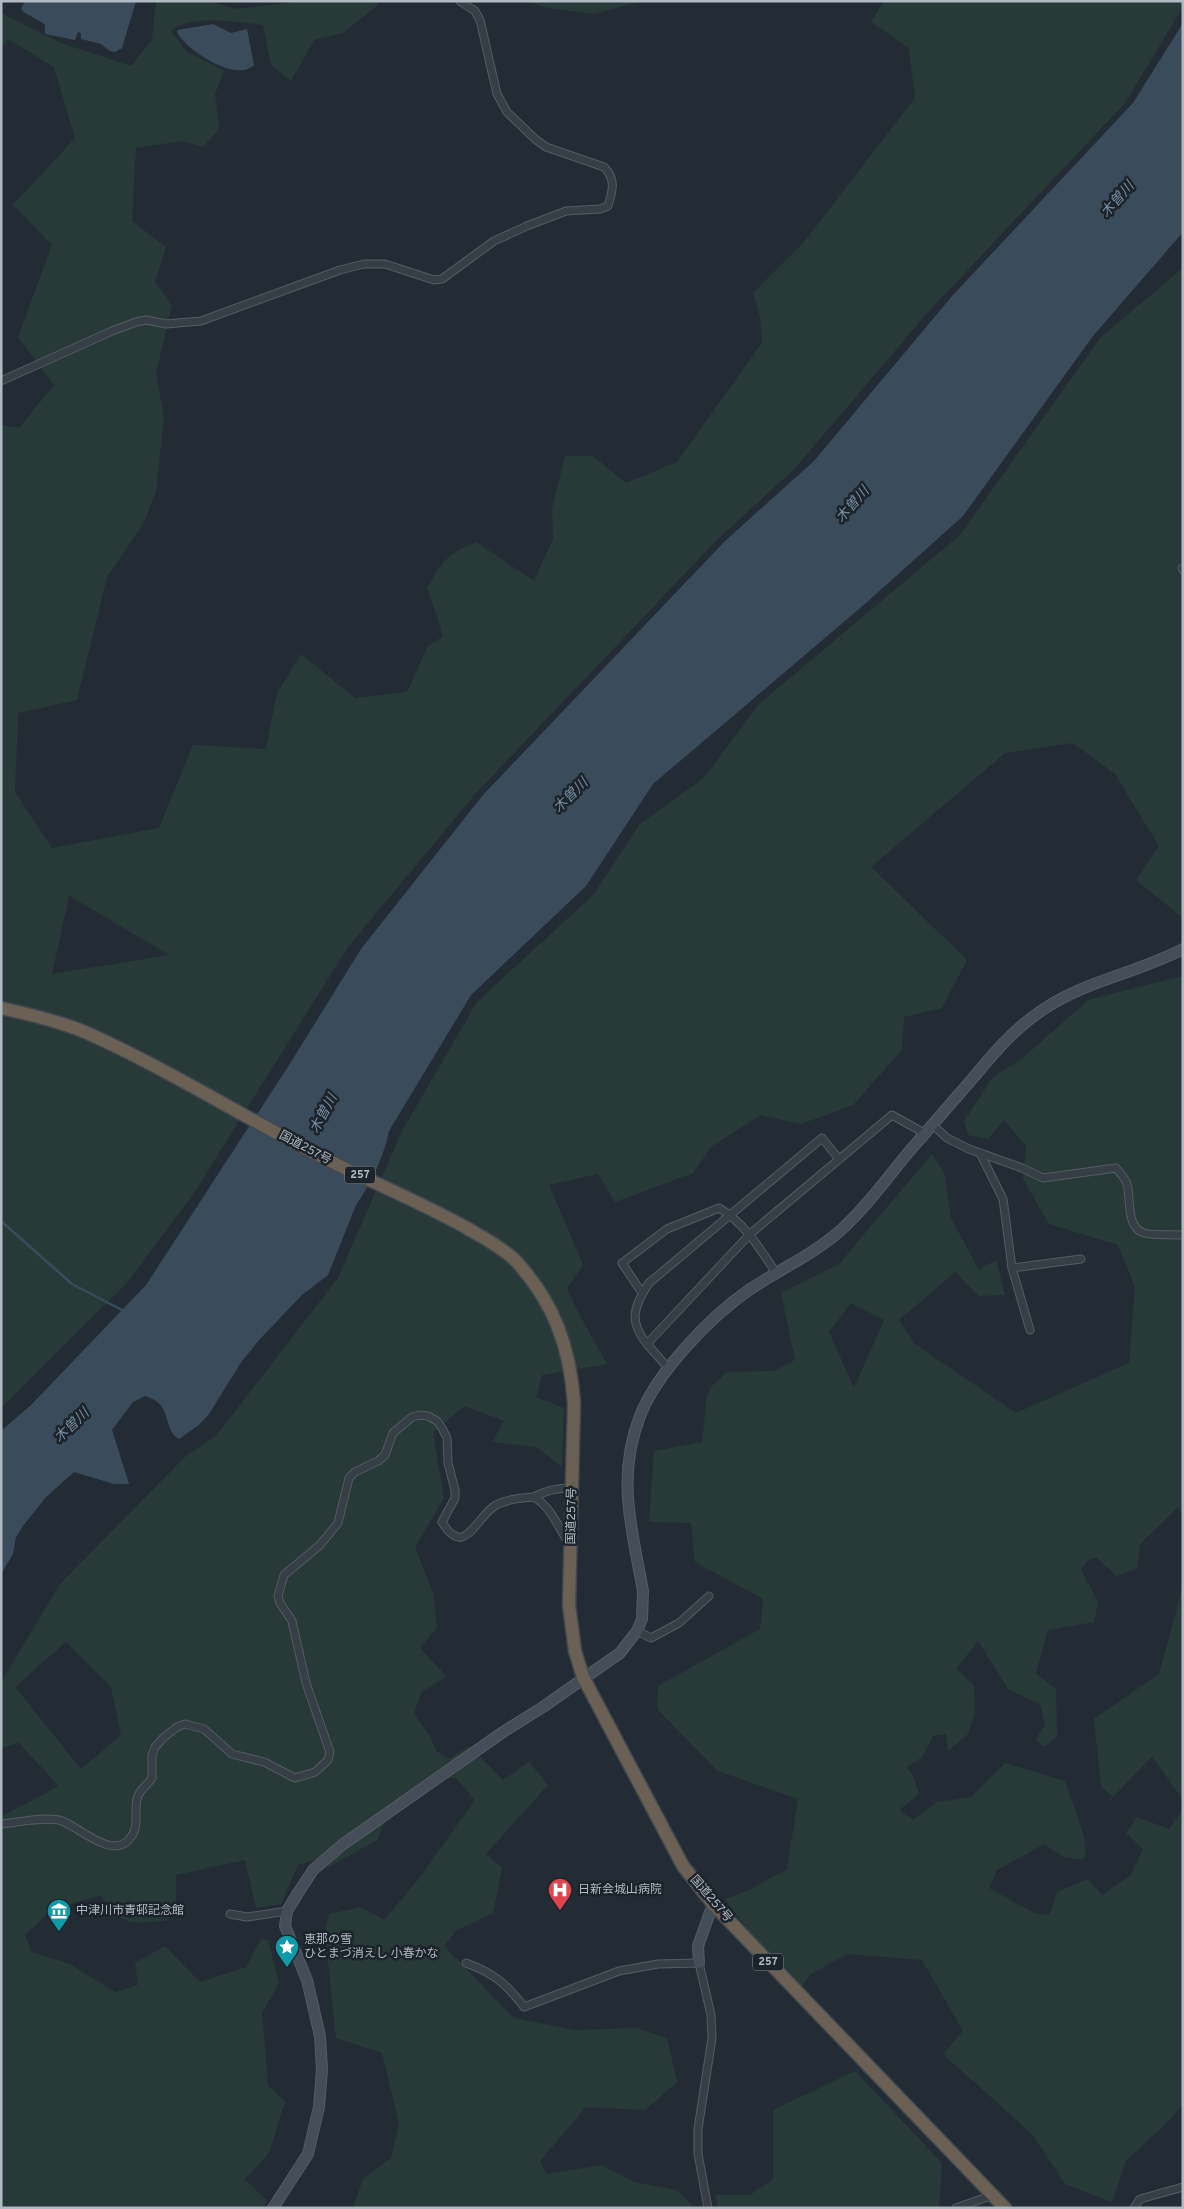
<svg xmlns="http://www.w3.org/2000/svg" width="1184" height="2209" font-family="Overpass,'Noto Sans JP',sans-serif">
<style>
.green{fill:#283a38;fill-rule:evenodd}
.water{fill:#3a4c5c}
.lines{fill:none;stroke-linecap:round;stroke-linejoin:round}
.stream{stroke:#3a4c5c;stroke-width:2.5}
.street-casing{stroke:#545c63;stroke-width:9}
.secondary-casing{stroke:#545c63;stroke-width:12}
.highway-casing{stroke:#414950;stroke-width:15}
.street{stroke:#363e46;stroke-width:7}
.secondary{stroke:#454e58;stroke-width:10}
.highway{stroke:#6a6054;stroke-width:12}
.labels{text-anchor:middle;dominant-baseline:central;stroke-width:5;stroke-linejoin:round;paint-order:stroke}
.shield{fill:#1c232a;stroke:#848c94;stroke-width:1}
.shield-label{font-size:11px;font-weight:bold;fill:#b1b9c2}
.street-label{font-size:12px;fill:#b1b9c2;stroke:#1c232a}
.poi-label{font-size:12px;fill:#b1b9c2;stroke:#1c232a;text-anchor:start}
.water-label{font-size:14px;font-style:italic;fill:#758da2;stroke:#1c232a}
</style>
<rect width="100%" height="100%" fill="#232c35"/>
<g class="green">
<path d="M 156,1 L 208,1 L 237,9 L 304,1 L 377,1 L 378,5 L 343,33 L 314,40 L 291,81 L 271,65 L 263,25 C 241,22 187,14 171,31 L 186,51 L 224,71 L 215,94 L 219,129 L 203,147 L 182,141 L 136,148 L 132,221 L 166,247 L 155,282 L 172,305 L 156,373 L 164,417 L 156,492 L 143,524 L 107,577 L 77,700 L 18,713 L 15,792 L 52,848 L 159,828 L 193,745 L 266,749 L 277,693 L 301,654 L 355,698 L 407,692 L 428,646 L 442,637 L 440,625 L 427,588 C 444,559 445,556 476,542 L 534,581 L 553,539 L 552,509 L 565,456 L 593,456 L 626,483 L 677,462 L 762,343 L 760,317 L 753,293 L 804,242 L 915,98 L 909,48 L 871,22 L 884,1 L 1183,1 L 1183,7 L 1125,103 L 928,312 L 796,467 L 714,543 L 477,792 L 348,947 L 196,1190 L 127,1283 L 1,1408 L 1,425 L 19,428 L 54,385 L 18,337 L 52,245 L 13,205 L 75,138 L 54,67 L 8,39 L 1,48 L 1,13 L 61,43 L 131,66 L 152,40 ZM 69,896 L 70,896 L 169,955 L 52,974 Z"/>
<polygon points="526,1 644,1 593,14 548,8"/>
<path d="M 1183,268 L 1183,918 L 1136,880 L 1159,846 L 1115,774 L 1073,743 L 1005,753 L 871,867 L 967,960 L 942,1008 L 904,1017 L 902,1050 L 853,1105 L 801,1124 L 761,1115 L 712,1146 L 693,1173 L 615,1202 L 598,1174 L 549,1185 L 583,1265 L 567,1288 L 578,1312 L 607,1364 L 542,1375 L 536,1397 L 564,1408 L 562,1467 L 537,1447 L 492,1442 L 504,1421 L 465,1406 L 433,1432 L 444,1498 L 415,1547 L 433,1593 L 437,1627 L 420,1648 L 447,1677 L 421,1692 L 414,1714 L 430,1736 L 436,1751 L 449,1759 L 470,1746 L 503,1780 L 529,1762 L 548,1785 L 486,1854 L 502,1868 L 493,1913 L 457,1930 L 444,1946 L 514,2018 L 575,2030 L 636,2028 L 667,2038 L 677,2082 L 645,2110 L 586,2107 L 540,2161 L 547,2174 L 601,2165 L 634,2182 L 676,2190 L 695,2208 L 353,2208 L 363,2179 L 391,2158 L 399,2123 L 382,2053 L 336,2038 L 325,1932 L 329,1914 L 361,1907 L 384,1920 L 417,1881 L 475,1800 L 456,1778 L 428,1779 L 393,1803 L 377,1840 L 329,1867 L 315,1860 L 298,1865 L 281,1904 L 256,1908 L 245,1860 L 176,1875 L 176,1910 L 166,1921 C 131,1923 122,1928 101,1895 L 52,1910 L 25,1935 L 32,1952 L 70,1964 L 115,1992 L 138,1985 L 135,1963 L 165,1946 L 200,1982 L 246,1967 L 261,1939 L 268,1940 L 279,1983 L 262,2013 L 268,2085 L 285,2102 L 269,2153 L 245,2179 L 266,2200 L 265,2208 L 1,2208 L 1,1817 L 59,1786 L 18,1742 L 1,1749 L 1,1682 L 60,1584 L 186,1456 L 216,1436 L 338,1278 L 402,1131 L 477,1002 L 594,894 L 640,824 L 704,778 L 759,704 L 960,535 L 1100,338 ZM 66,1642 L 111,1687 L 121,1735 L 81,1769 L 15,1687 Z"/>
<path d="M 1183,976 L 1183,1514 L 1178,1507 L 1140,1544 L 1137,1568 L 1117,1576 L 1096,1557 L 1087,1561 L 1081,1570 L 1098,1602 L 1094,1622 L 1048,1630 L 1036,1673 L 1056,1689 L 1057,1737 L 1044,1747 L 1036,1739 L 1045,1725 L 1040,1704 L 1009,1690 L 978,1641 L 956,1669 L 974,1685 L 975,1713 L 968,1734 L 948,1751 L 946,1734 L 933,1736 L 922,1757 L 907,1767 L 913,1776 L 919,1794 L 899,1810 L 913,1820 L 937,1802 L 971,1797 L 1005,1763 L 1065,1781 L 1084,1836 L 1086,1855 L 1082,1860 L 1063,1857 L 1044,1844 L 997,1870 L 989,1888 L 1034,1913 L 1050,1915 L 1057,1892 L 1088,1879 L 1102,1895 L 1131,1875 L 1143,1849 L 1126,1833 L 1137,1817 L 1169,1829 L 1183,1809 L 1183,2105 L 1161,2129 L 1126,2160 L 1112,2202 L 1065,2184 L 1033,2135 L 943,2054 L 963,2031 L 922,1960 L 847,1954 L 811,1974 L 801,1987 L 757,1943 L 725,1899 L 747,1891 L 787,1869 L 798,1799 L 718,1771 L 657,1709 L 658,1686 L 760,1629 L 763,1599 L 695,1562 L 691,1523 L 649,1522 L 654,1451 L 702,1442 L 707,1396 L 712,1386 L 727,1372 L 774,1371 L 795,1360 L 781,1293 L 839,1264 L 932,1154 L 944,1173 L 951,1218 L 979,1270 L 996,1260 L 1005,1295 L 979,1296 L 955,1272 L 899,1320 L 915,1344 L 1016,1413 L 1129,1363 L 1135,1287 L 1118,1245 L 1049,1224 L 1023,1179 L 1026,1146 L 1004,1120 L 988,1139 L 968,1135 L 964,1121 L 993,1077 L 1023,1058 L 1088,1000 ZM 851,1303 L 884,1320 L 854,1388 L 829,1332 Z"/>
<polygon points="1183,1577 1183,1800 1152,1756 1113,1797 1101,1786 1094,1719 1159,1674 1179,1601"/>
<polygon points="855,2071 942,2163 939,2208 718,2208 715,2195 750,2195 773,2179 773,2110"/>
</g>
<g class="water">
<path d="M 25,1 L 136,1 L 122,48 L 115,52 L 110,51 L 101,44 L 81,39 L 81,33 L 78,32 L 75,40 L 45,34 L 45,25 C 38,19 26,15 21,9 Z"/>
<path d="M 1183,23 L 1183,232 L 1093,336 L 963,516 L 866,603 L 653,784 L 586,886 L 471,995 L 389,1131 C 384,1156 371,1184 356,1205 L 328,1275 L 302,1295 L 260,1339 L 242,1361 L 209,1414 L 199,1425 L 179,1439 C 162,1430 174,1404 145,1396 L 133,1402 L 112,1430 L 129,1484 L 114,1484 L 74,1472 L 46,1497 L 23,1526 L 16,1537 L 13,1554 L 1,1574 L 1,1431 L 31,1405 L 146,1285 L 291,1062 L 361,949 L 483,795 L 725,541 L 814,461 L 953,295 L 1133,103 Z"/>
<path d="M 213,24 L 231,33 L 247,29 L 254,65 C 236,83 186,50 177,32 L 178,30 Z"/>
</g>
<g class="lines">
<polyline class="stream" points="1,1221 72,1284 124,1311"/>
<defs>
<g id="street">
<path d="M 1,381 L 112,331 L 136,322 L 146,320 L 166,324 L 201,321 L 340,270 L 364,264 L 385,264 L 434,280 L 442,279 L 494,241 L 527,226 L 566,211 L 600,209 L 608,206 C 613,190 616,179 604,167 L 546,147 L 535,139 L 507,112 L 497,94 L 480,20 L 475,11 L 460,1"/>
<polyline points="1182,568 1183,570"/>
<path d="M 933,1125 L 947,1138 L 969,1149 L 1022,1168 L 1043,1178 L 1116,1168 C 1120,1173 1125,1178 1127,1184 C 1131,1199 1126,1228 1144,1233 C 1155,1236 1171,1234 1183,1235"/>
<polyline points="980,1153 1003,1199 1012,1268 1030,1330"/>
<polyline points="1012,1268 1081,1259"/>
<path d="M 642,1293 L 622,1263 L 667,1229 L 719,1208 C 745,1223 760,1249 776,1273"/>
<path d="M 647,1344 C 628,1321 634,1306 649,1283 L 822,1138 L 839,1159"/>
<polyline points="669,1369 647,1344 750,1234 892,1115 926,1134"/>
<path d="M 534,1497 C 546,1490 558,1488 572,1488"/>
<polyline points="637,1631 651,1638 679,1623 709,1596"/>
<path d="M 1,1824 C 20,1822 40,1817 59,1820 C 77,1824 113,1863 131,1837 C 140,1826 133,1808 138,1796 C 141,1788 149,1784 152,1778 L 152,1755 L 155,1747 L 163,1738 L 177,1727 L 185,1724 L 204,1729 L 232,1754 L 264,1762 L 295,1778 L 315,1772 L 328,1760 L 330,1752 L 306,1683 L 292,1621 L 280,1603 L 278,1596 L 284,1575 L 320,1545 L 338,1523 L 349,1478 L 355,1472 L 378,1461 L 385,1455 L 393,1433 L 412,1417 L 420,1415 L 428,1416 L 437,1421 L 442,1428 L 447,1438 L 448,1463 L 455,1490 L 455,1498 L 442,1522 C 465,1560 476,1516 496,1505 C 508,1499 521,1498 534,1497 C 552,1508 557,1526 569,1543"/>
<polyline points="230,1914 247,1917 287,1911"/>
<path d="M 466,1963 C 493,1973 506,1983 524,2007 L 619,1971 L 658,1964 L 699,1963 L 711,2015 L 712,2038 L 698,2129 L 698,2154 L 708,2208"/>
<polyline points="956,2208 993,2195"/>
<polyline points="1134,2208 1140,2199 1183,2187"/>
</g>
<g id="secondary">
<polyline points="699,1963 698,1946 713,1904"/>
<path d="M 273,2208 L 308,2154 L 319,2107 L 322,2070 L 320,2036 L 307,1980 L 285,1926 L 287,1911 L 298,1893 L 313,1870 L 342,1845 L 503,1732 L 543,1707 L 620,1653 L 637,1631 L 642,1619 L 643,1591 C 632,1529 616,1478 640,1416 C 657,1372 711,1316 749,1290 C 780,1269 814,1254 841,1230 C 866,1207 886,1180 907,1154 C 929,1129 951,1103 973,1078 C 993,1054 1014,1029 1041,1011 C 1084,981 1137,973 1183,949"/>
</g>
<path id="highway" d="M 1,1008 C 29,1014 58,1021 85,1032 C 166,1068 243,1117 322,1157 C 369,1181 418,1201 465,1227 C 482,1237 500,1246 515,1260 C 554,1302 570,1347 574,1403 L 569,1605 L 575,1651 L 583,1677 L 683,1866 L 713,1904 L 1005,2208"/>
</defs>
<use href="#street" class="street-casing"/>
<use href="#secondary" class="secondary-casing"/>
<use href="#highway" class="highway-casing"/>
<use href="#street" class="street"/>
<use href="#secondary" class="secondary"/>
<use href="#highway" class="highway"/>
</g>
<defs>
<symbol id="hospital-pin" viewBox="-11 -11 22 30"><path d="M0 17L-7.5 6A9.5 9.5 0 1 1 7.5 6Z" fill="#e0444e" stroke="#1c232a"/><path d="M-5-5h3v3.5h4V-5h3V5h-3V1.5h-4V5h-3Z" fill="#fff"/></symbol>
<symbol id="museum-pin" viewBox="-11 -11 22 30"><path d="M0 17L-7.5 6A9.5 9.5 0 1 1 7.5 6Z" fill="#0f9aa8" stroke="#1c232a"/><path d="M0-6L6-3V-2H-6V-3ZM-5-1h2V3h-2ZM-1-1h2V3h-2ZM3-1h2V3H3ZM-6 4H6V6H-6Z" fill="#fff"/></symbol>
<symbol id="sight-pin" viewBox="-11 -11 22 30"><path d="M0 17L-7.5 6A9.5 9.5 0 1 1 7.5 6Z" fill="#0f9aa8" stroke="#1c232a"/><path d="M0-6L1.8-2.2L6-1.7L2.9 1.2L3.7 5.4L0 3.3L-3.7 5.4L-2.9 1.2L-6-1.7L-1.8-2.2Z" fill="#fff"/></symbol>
</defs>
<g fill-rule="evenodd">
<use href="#hospital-pin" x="546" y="1876" width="28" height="38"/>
<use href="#museum-pin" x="45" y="1897" width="28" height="38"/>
<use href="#sight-pin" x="273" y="1933" width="28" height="38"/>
</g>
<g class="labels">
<g class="shield">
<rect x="345" y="1166.5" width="30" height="17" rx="4"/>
<rect x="753" y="1953.5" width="30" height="17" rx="4"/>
</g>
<g class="shield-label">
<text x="360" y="1175">257</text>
<text x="768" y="1962">257</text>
</g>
<g class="street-label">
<text transform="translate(305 1148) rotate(28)">国道257号</text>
<text transform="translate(572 1516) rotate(-89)">国道257号</text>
<text transform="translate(711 1899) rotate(49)">国道257号</text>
</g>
<g class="poi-label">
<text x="578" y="1890">日新会城山病院</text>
<text x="76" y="1911">中津川市青邨記念館</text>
<text x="304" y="1940">恵那の雪<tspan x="304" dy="14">ひとまづ消えし 小春かな</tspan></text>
</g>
<g class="water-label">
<text transform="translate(1118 200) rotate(-49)">木曽川</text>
<text transform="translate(853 505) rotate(-49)">木曽川</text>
<text transform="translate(571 796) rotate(-45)">木曽川</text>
<text transform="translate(324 1114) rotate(-62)">木曽川</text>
<text transform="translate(72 1426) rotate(-44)">木曽川</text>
</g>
</g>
<rect width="1184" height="2209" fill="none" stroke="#b1b9c2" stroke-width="5"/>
</svg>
